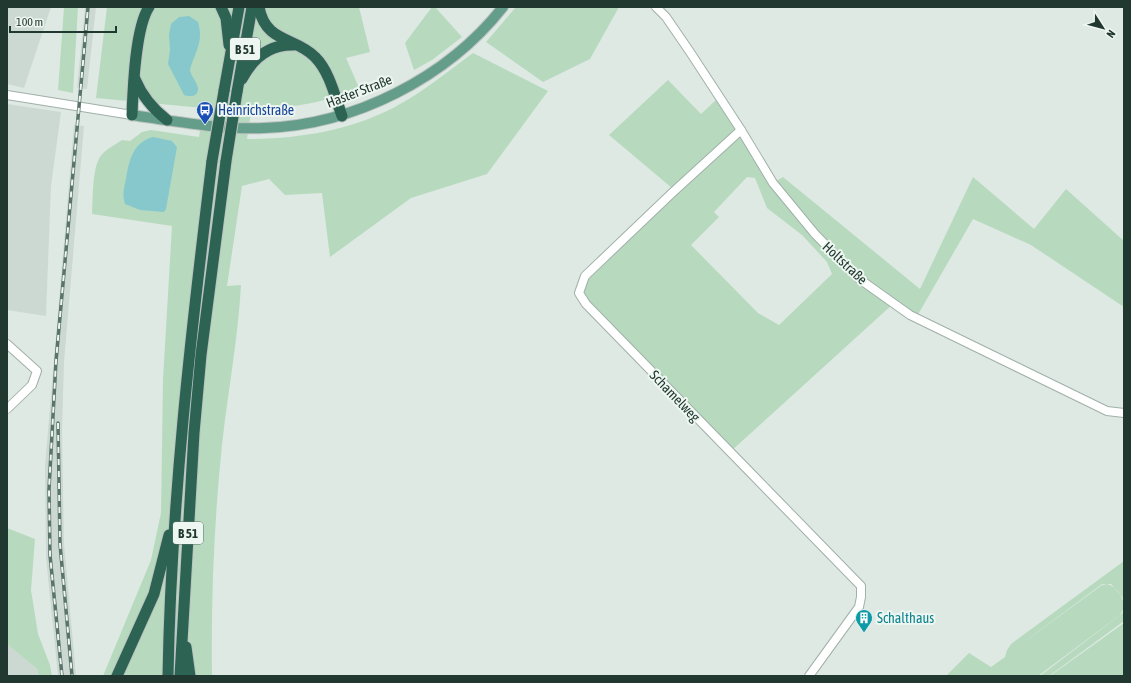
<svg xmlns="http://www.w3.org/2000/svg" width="1131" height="683" font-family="'Asap Condensed',sans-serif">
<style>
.built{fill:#ccd9d2}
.green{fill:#b7dabe;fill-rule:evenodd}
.water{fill:#87c8cd}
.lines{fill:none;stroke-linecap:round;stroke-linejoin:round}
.minor-casing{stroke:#a1b0a9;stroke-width:10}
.major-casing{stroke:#bcc3c1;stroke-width:12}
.highway-casing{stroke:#bcc3c1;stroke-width:13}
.minor{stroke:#fff;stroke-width:8}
.major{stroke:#649d89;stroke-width:10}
.highway{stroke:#2d6353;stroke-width:11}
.rail-casing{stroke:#5a746b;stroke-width:3.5}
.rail{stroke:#eef6f1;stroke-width:2;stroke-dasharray:6;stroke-linecap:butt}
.highway-bridge-casing{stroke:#bcc3c1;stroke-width:13;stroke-linecap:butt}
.highway-bridge{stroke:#2d6353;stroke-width:11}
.labels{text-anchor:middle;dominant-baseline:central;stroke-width:4;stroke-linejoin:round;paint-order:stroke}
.shield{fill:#eef6f1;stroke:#5e7169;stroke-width:1}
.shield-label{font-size:13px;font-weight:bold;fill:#20382f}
.street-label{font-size:14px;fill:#20382f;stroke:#eef6f1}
.transit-label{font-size:14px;fill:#164399;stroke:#eef6f1;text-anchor:start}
.culture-label{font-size:14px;fill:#0d838f;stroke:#eef6f1;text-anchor:start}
</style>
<rect width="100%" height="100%" fill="#dee9e3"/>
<g class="built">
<polygon points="7,7 51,7 24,88 7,84"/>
<polygon points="85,7 96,7 87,89 77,88"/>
<polygon points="7,104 61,112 51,186 46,316 7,310"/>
<polygon points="74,125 84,126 64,362 62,432 64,543 76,676 58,676 46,558 45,466"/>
<polygon points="7,644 37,669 39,676 7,676"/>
</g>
<g class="green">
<polygon points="64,7 78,7 73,93 58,90"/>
<path d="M 107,7 L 359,7 L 370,52 L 346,58 L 360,90 C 320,101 295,111 252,105 L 247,139 C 297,139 348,131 393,108 C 422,93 447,72 473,53 L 548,91 L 487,174 L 411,198 L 330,257 L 322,193 L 285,195 L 269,179 L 242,186 L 227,286 L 241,285 C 238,339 228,391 222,445 C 214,522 211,599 212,676 L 103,676 L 151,560 L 161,513 L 163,379 L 172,226 L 92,214 C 93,199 92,169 100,157 C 105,149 115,145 122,140 L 130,141 L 142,132 L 151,130 L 199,137 L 203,108 L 96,98 Z"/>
<polygon points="432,7 435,7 462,37 432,60 414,70 405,43"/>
<polygon points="516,7 619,7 590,59 543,82 486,42"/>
<polygon points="668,80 701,114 717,99 737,129 672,188 609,135"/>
<path d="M 741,130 L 773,183 L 783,177 L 920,289 L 973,177 L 1034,229 L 1066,189 L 1124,241 L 1124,307 L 1031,245 L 973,219 L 916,318 L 893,304 L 730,452 L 579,293 L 585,276 ZM 747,177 L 755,178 L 767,208 L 802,235 L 827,262 L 832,274 L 779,325 L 758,313 L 691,245 L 719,217 L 714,212 Z"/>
<polygon points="7,528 35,539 31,590 38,634 50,665 52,676 39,676 37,669 7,644"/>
<path d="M 1124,561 L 1124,599 L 1111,584 L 1102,584 L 1012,651 L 1102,585 L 1107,584 C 1119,587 1129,604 1120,615 L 1038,676 L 946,676 L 969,653 L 991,667 L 1005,657 L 1007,650 L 1011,644 Z"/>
<polygon points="1124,612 1124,621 1049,676 1040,676"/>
<polygon points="1124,623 1124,676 1050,676"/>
</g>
<g class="water">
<path d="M 189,16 L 198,22 C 204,43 195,51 190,70 C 191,76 197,82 198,88 C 199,97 189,97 184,95 L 168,64 L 170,50 L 169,34 L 171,24 L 179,17 Z"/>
<path d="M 153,137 L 172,141 L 177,147 L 166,209 L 164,212 L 140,210 L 125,204 C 122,195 124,188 126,179 C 129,161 133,142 153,137 Z"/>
</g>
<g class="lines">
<defs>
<g id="minor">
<polyline points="656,7 666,17 690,52 741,130 773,183 815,234 858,278 910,315 1107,411 1124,413"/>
<polyline points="7,95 132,115"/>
<polyline points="741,130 672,193 585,276 579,293 586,304 861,586 861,597 859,607 809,676"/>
<polyline points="7,344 37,371 32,385 7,409"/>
</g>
<path id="major" d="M 132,115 C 173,121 222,130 264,128 C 354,125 447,78 503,7"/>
<g id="highway">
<polyline points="221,7 226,18 229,45"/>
<path d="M 259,7 C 265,43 296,37 315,57 C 330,72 335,97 342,116"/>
<path d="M 135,79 C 142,96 153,109 167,120"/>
<path d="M 242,79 C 253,58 269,44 294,45"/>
<polyline points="224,91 239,7"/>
<polyline points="237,92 252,7"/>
<path d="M 132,115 C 133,89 135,28 149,7"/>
<polyline points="186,647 190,676"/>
<polyline points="117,676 154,594 169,535"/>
<path d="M 168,676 C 171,503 191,332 212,161"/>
<polyline points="180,676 194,433 201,355 226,161"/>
</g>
</defs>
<use href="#minor" class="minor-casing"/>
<use href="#major" class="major-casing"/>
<use href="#highway" class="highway-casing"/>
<use href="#minor" class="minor"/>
<use href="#major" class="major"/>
<use href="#highway" class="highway"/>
<defs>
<g id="rail">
<polyline points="58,423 60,544 72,676"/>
<polyline points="62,676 50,555 49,489 56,361 88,7"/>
</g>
</defs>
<use href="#rail" class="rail-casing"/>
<use href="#rail" class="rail"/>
<defs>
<g id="highway-bridge">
<polyline points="212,161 224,91"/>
<polyline points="226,161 237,92"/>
</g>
</defs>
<use href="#highway-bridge" class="highway-bridge-casing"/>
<use href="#highway-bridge" class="highway-bridge"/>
</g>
<defs>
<symbol id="bus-pin" viewBox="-11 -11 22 30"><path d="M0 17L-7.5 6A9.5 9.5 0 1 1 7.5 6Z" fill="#1a4fb4" stroke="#eef6f1"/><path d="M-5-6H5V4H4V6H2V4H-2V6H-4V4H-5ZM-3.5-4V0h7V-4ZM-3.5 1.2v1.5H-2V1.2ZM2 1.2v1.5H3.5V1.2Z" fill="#fff"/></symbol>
<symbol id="building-pin" viewBox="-11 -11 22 30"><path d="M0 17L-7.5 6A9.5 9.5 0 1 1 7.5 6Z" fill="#0f9aa8" stroke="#eef6f1"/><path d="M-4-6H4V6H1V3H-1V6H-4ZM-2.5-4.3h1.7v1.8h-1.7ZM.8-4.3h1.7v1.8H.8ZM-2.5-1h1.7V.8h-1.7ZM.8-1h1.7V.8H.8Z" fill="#fff"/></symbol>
</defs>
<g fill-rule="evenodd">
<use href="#bus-pin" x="195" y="100" width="20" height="27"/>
<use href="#building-pin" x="854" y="608" width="20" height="27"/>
</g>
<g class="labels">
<g class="shield">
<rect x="230" y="38" width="30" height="22" rx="3"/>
<rect x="173" y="522" width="30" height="22" rx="3"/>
</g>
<g class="shield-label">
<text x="245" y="49">B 51</text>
<text x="188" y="533">B 51</text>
</g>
<g class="street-label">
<text transform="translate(359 91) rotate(-21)">Haster Straße</text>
<text transform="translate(845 263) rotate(43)">Holtstraße</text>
<text transform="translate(675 396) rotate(46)">Schamelweg</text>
</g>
<g class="transit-label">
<text x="218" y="110">Heinrichstraße</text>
</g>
<g class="culture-label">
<text x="877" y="618">Schalthaus</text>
</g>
</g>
<rect width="1131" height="683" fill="none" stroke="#20382f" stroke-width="16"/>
<g transform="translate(1103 28) rotate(126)" stroke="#eef6f1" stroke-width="3" paint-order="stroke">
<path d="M0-3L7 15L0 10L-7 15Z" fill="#20382f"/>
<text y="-6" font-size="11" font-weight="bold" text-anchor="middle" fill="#20382f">N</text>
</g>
<path d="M10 26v6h106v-6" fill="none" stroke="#20382f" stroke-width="2"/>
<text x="16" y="26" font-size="12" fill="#20382f" stroke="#eef6f1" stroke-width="3" paint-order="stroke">100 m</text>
</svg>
